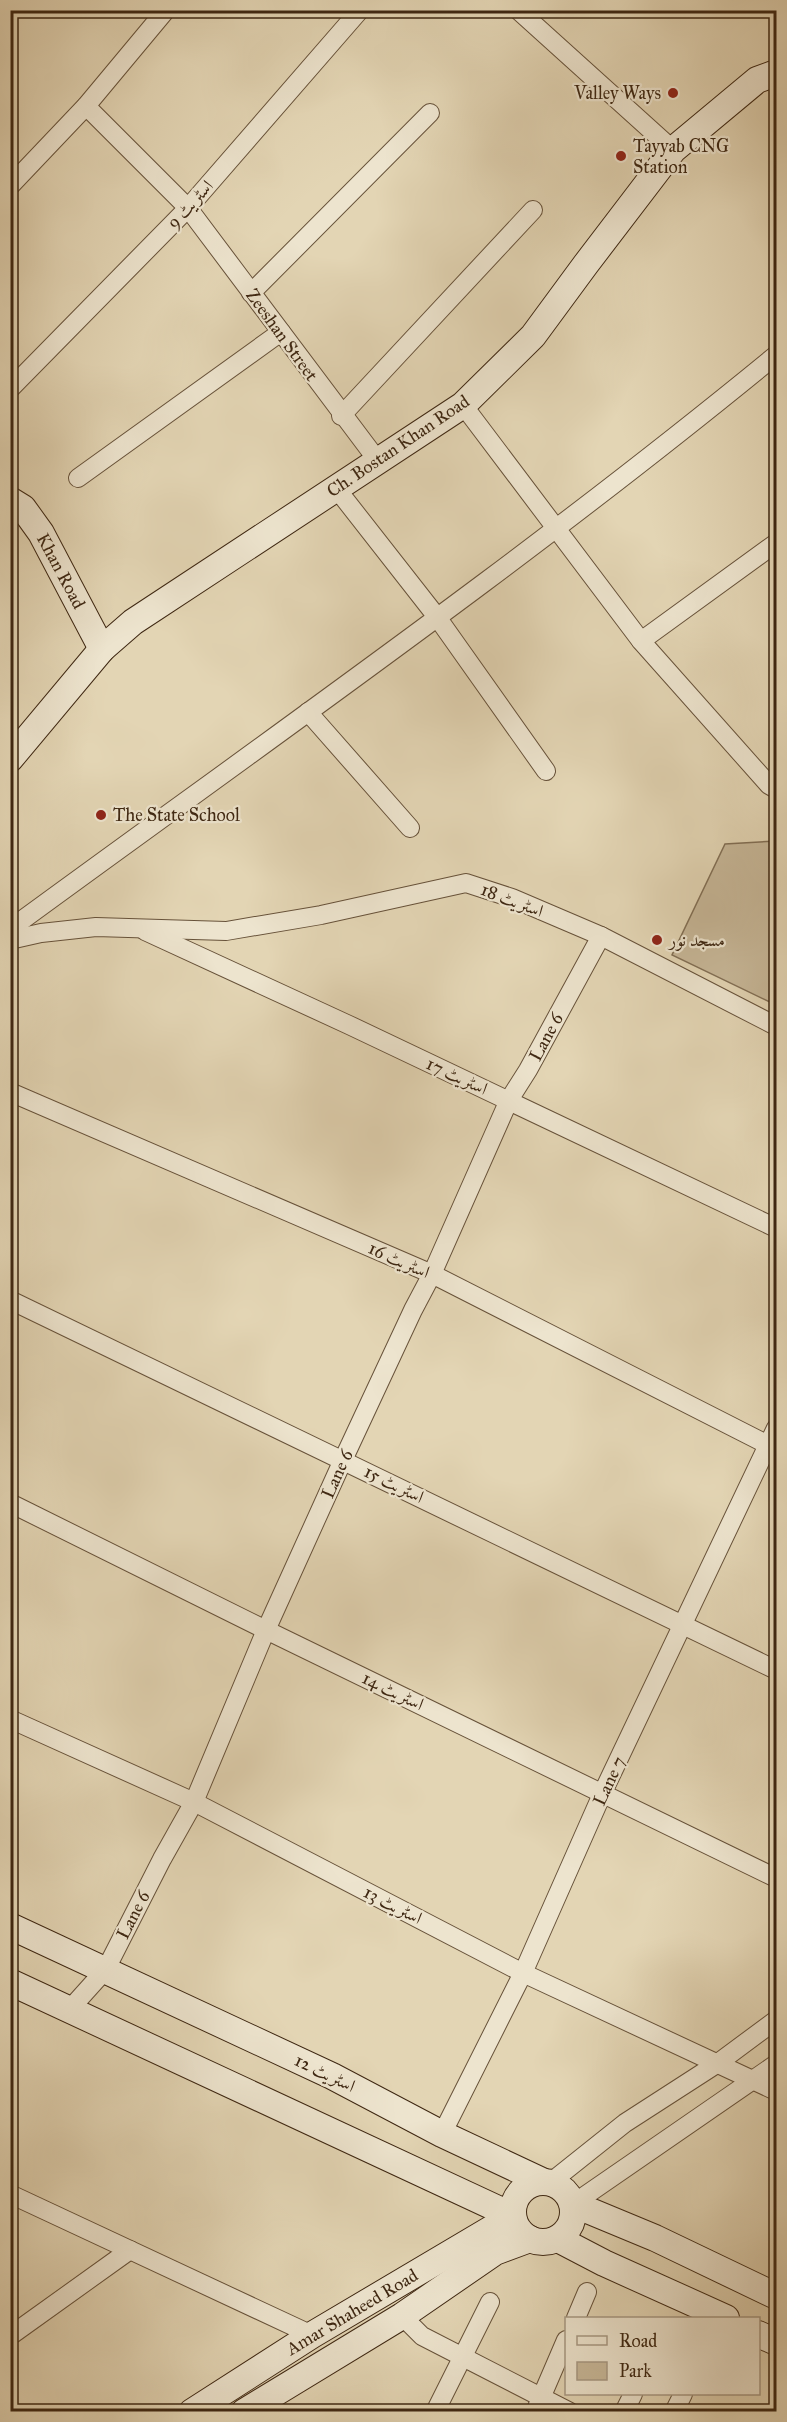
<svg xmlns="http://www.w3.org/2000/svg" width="787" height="2422" font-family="'IM FELL Great Primer',Amiri,serif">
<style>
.green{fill:#c7b798;stroke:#826f55;stroke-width:1.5}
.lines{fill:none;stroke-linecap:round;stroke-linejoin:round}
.street-casing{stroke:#67523a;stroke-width:20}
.secondary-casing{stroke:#3e2712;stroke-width:28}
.street{stroke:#ede4ce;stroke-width:18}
.secondary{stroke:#ede4ce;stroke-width:26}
.poi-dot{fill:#8f2418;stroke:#ede4ce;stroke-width:2}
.labels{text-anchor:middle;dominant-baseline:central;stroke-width:4.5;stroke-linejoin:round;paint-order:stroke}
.poi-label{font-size:18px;fill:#3e2712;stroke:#ede4ce;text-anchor:start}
.street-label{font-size:18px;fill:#3e2712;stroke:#ede4ce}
</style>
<rect width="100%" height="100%" fill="#e3d5b4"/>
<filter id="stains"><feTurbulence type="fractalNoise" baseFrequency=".00333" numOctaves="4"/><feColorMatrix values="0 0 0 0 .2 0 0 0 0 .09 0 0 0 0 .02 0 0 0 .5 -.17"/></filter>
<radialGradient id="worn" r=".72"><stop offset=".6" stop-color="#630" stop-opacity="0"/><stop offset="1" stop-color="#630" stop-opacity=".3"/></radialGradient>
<polygon class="green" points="776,841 776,1005 672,955 725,844"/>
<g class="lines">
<defs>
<g id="street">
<polyline points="518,10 673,150"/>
<polyline points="86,106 188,208 378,461"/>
<polyline points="10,186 86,106 166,10"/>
<polyline points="251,293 430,113"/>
<polyline points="10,389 188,208 360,10"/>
<polyline points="463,405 641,641 769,785 776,789"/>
<polyline points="341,416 533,210"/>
<polyline points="78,478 281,332"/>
<polyline points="336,488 437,617 546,771"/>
<polyline points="641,641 776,543"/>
<polyline points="308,712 410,828"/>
<path d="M 10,929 C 268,740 530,557 776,355"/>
<polyline points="145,931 349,1025 776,1228"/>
<polyline points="10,940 41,933 96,927 226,931 321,915 466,883 512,898 601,936 776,1026"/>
<polyline points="10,1092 432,1274 776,1449"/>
<polyline points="10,1300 776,1670"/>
<polyline points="10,1503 266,1630 776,1878"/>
<polyline points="10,1719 194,1802 523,1973 776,2091"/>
<polyline points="70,2009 106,1969 162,1859 194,1802 266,1630 343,1460 413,1310 432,1274 509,1100 528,1070 601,936"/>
<polyline points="442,2134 523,1973 603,1792 776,1428"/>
<polyline points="551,2182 625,2123 718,2063 776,2020"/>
<polyline points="10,2194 312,2335"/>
<polyline points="573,2204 776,2064"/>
<polyline points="402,2316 422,2336 570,2412"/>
<polyline points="576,2318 587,2292"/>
<polyline points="10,2336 130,2250"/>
<polyline points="435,2412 490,2302"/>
<polyline points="535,2412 566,2340"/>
<polyline points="624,2412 633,2394"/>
<polyline points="674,2412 683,2394"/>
</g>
<g id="secondary">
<polyline points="10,500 23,508 41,533 102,649"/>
<polyline points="10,759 102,649 133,622 463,405 533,336 586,264 673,150 757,80 776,73"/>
<polyline points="10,1926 332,2076 442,2134 542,2181"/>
<polyline points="10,1982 513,2216"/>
<circle cx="543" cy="2212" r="30"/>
<polyline points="573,2204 655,2238 776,2296"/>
<polyline points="558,2239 604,2263 726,2318"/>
<polyline points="758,2334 776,2342"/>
<polyline points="192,2412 312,2335 513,2216"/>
<polyline points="244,2412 402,2316 495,2252 530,2239"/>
</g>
</defs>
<use href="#street" class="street-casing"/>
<use href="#secondary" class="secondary-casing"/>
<use href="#street" class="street"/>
<use href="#secondary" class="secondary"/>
</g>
<g class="poi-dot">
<circle cx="673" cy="93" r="6"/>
<circle cx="621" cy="156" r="6"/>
<circle cx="101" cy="815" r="6"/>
<circle cx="657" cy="940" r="6"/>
</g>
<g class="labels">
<g class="poi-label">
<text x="661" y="93" text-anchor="end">Valley Ways</text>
<text x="633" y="146">Tayyab CNG<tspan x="633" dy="21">Station</tspan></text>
<text x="113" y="815">The State School</text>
<text x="669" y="940">مسجد نور</text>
</g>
<g class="street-label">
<text transform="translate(190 204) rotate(-47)">اسٹریٹ 9</text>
<text transform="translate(282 335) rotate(54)">Zeeshan Street</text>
<text transform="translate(398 446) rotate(-34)">Ch. Bostan Khan Road</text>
<text transform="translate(61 571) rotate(62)">Khan Road</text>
<text transform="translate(512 900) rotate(21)">اسٹریٹ 18</text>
<text transform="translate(546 1037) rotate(-62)">Lane 6</text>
<text transform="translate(457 1076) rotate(25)">اسٹریٹ 17</text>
<text transform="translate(399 1260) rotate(24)">اسٹریٹ 16</text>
<text transform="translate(337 1474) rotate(-66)">Lane 6</text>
<text transform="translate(394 1484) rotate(26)">اسٹریٹ 15</text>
<text transform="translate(393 1691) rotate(26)">اسٹریٹ 14</text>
<text transform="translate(609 1781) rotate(-65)">Lane 7</text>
<text transform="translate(393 1905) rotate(27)">اسٹریٹ 13</text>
<text transform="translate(133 1915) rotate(-63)">Lane 6</text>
<text transform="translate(325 2073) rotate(26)">اسٹریٹ 12</text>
<text transform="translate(352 2312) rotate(-31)">Amar Shaheed Road</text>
</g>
</g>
<rect width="787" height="2422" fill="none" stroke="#e3d5b4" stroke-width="36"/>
<rect x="12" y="12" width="763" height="2398" fill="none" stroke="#3e2712" stroke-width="3"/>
<rect x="18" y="18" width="751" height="2386" fill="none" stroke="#3e2712" stroke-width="1.5"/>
<rect x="565" y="2317" width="195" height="78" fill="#ede4ce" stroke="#a79883" stroke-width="1.5"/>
<rect x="577" y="2336" width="30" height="9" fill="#ede4ce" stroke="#a79883" stroke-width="1.5"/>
<text x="619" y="2347" font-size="18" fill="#3e2712">Road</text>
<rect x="577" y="2362" width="30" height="18" fill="#c7b798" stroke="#a79883" stroke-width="1.5"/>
<text x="619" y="2377" font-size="18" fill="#3e2712">Park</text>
<rect width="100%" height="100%" filter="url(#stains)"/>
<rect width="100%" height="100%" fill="url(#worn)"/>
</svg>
